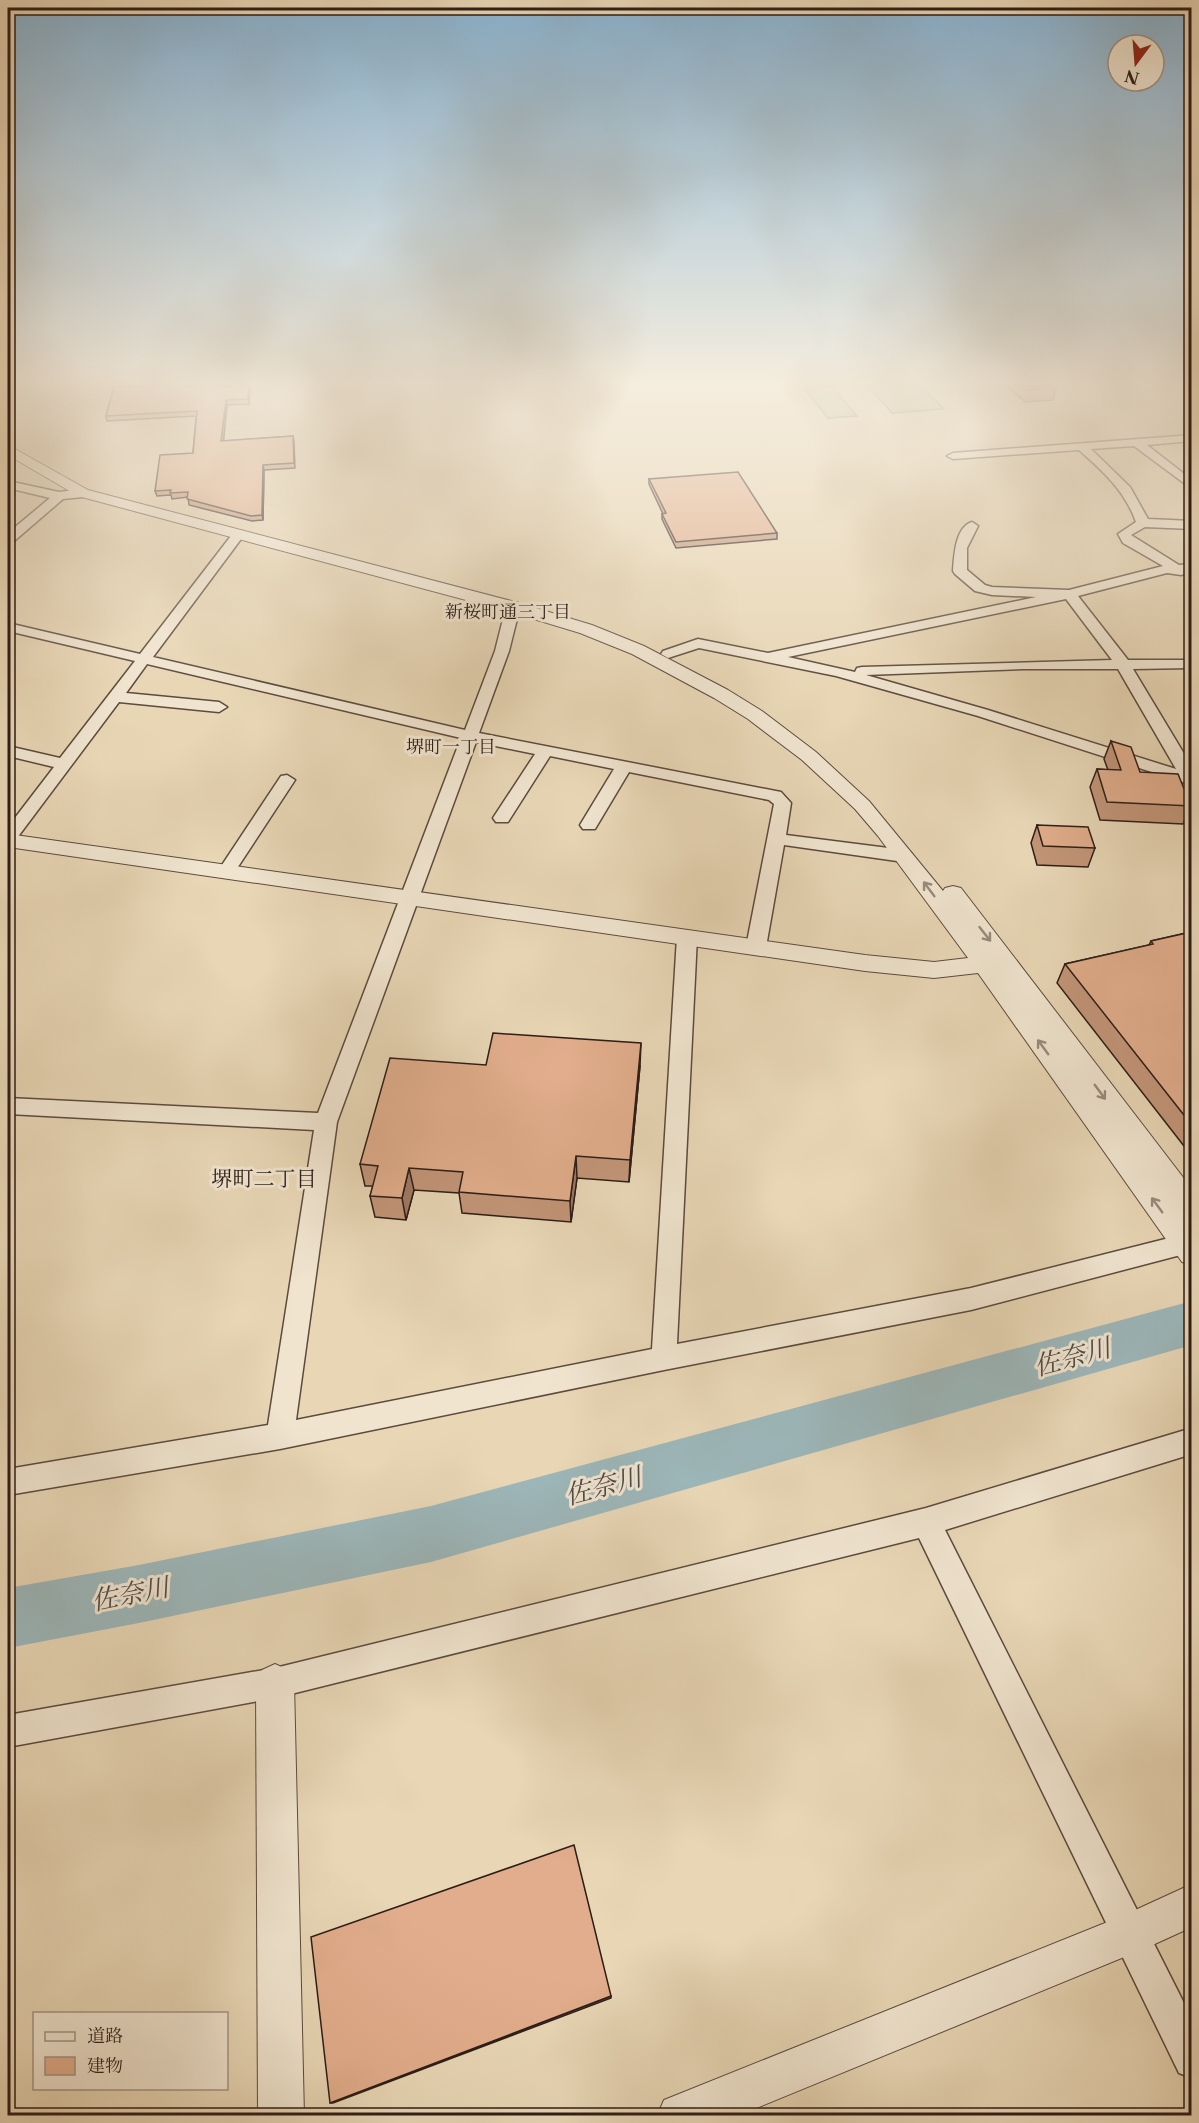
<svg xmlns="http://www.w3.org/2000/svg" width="1199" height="2123" font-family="'Libre Caslon Text','Noto Serif JP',serif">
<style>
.green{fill:#b3be90;stroke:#706e54;stroke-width:1.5}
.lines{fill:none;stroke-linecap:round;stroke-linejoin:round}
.river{fill:#9cb6b9;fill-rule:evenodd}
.minor-casing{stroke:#5c4b3e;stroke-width:3}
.tertiary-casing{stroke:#5c4b3e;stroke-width:2}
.minor{fill:#f0e4cf;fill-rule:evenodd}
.tertiary{fill:#f0e4cf;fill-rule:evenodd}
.wall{fill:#c29578;stroke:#2d1d17;stroke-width:1.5}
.shaded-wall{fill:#9e7962;stroke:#2d1d17;stroke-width:1.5}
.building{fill:#e1ad8c;stroke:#2d1d17;stroke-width:1.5}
.oneway{stroke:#988a7c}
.labels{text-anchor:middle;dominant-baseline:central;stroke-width:6;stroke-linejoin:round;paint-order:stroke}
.far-neighbourhood-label{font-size:18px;fill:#2d1d17;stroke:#f0e4cf}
.neighbourhood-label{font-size:21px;fill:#2d1d17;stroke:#f0e4cf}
.near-water-label{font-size:26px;font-style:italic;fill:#4e4b48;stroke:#f0e4cf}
</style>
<rect width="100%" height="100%" fill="#e8d6b5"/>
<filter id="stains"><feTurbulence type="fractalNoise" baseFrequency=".00333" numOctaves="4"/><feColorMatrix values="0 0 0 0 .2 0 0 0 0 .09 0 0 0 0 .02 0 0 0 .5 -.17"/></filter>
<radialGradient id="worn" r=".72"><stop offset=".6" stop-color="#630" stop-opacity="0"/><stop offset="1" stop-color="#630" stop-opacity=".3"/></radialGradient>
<g class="green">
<polygon points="802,386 832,386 857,416 828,418"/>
<polygon points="868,386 921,386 944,409 892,413"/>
</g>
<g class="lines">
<polygon class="river" points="1192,1301 1192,1345 431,1562 139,1623 8,1648 8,1588 139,1565 431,1506"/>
<defs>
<g id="minor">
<path d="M 1192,435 L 1192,441 L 1147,445 L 1192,480 L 1192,489 L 1134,446 L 1091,449 L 1130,487 L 1148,519 L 1192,521 L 1192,529 L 1145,527 L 1131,535 L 1179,565 L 1192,564 L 1192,572 L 1181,575 L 1167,573 L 1078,596 L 1128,660 L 1192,660 L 1192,668 L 1133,669 L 1189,762 L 1192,785 L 978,716 L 836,676 L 699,648 L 668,658 L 661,654 L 663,651 L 698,639 L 768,653 L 1036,597 L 992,595 L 975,591 L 955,574 L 953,571 C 954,557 955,527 972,522 L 978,526 L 967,548 L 967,570 L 985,585 L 992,587 L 1069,590 L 1163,566 L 1123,543 L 1118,534 L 1136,522 C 1125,491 1103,471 1079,450 L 953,459 L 947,456 L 953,453 ZM 1066,599 L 1112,660 L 862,667 L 857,668 L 855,672 L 788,657 ZM 1024,669 L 1118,669 L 1176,769 L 988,710 L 866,675 Z"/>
<polygon points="8,481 59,492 83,489 89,493 83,497 63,499 13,542 8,543 8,533 50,498 8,488"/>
<polygon points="238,531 244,535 153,657 465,730 495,651 506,607 513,603 518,604 520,607 509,651 479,733 781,792 791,803 786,835 904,850 910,852 913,856 910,860 904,862 784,845 766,947 763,952 756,954 749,952 746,947 774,804 769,800 629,772 595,829 583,829 580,825 614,769 550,756 508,822 496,822 493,818 535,754 476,742 337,1122 296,1420 652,1349 677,937 680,932 687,931 694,932 697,937 677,1344 971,1288 1185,1234 1192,1236 1192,1252 971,1310 664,1370 280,1449 8,1495 8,1469 268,1425 314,1130 8,1114 8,1098 318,1113 461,738 147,664 126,693 219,702 227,707 219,712 119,702 14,842 8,843 8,827 54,767 8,756 8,746 60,758 135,661 8,631 8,623 140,654 234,532"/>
<polygon points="287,775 295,780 232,876 220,876 217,872 220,868 281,776"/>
<polygon points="1192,1428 1192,1454 945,1530 1192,2019 1192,2078 1179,2073 919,1538 275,1698 8,1747 8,1715 275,1668 926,1508"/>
</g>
<g id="tertiary">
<polygon points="8,445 88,490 519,603 592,625 644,646 728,690 762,711 816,752 869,801 943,891 945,888 953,886 961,888 1192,1189 1192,1223 1185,1220 1192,1229 1192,1265 1182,1262 978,973 934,978 865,971 8,847 8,834 865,955 934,962 968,958 878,836 855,809 802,760 748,719 714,698 632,654 580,633 507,611 78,496 8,455"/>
<polygon points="275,1664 288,1670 294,1683 304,2116 258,2116 256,1683 262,1670"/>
<polygon points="1192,1884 1192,1927 1146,1948 737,2116 657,2116 664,2100 1120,1917"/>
</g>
</defs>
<use href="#minor" class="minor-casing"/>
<use href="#tertiary" class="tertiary-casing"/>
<use href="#minor" class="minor"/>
<use href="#tertiary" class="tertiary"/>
</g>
<g class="wall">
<polygon points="114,386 250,386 249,404 227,405 223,441 293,436 294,441 295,468 264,470 263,520 252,521 189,505 188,497 172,499 171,495 157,496 155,491 193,453 196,416 107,421 106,416"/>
<polygon points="1007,386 1054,386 1056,388 1053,400 1025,402"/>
<polygon points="649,479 777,533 777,539 676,548 662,519 662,514 663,514 649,484"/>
<polygon points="1111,741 1140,772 1191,806 1183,824 1100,820 1090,787 1097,769 1108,770 1104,759"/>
<polygon points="1037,825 1095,848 1088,867 1037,865 1031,843"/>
<polygon points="1191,932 1191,1155 1057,983 1065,964 1149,945 1151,941"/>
<polygon points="640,1066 629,1182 577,1178 571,1222 462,1213 459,1193 414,1190 406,1220 375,1217 370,1196 373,1186 365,1186 360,1164"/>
</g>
<g class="shaded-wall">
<polygon points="249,386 250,386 249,404 248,399"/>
<polygon points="226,400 227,405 223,447 221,441"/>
<polygon points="263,465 264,470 263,520 262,515"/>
<polygon points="641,1043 640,1066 629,1182 630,1160"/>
<polygon points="576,1156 577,1178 571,1222 570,1201"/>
<polygon points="409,1168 414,1190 406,1220 402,1198"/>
<polygon points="611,1996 611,1998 333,2103 330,2103"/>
</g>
<g class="building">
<polygon points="114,386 249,386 248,399 226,400 221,441 293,436 294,463 263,465 262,515 251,516 187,499 188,492 170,493 171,490 155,491 160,455 193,453 197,411 106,416"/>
<polygon points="1023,386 1054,386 1056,388 1028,390"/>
<polygon points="738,472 777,533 676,542 662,514 666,513 649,479"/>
<polygon points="1111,741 1131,747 1140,772 1178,774 1191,806 1107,802 1097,769 1121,770"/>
<polygon points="1037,825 1088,827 1095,848 1043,846"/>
<polygon points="1191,932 1191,1124 1065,964 1153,944 1151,941"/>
<polygon points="493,1033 641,1043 630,1160 576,1156 570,1201 459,1192 463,1172 409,1168 402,1198 370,1196 378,1166 360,1164 390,1058 486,1065"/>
<polygon points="574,1845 611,1996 330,2103 311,1937"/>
</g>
<defs><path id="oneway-shaft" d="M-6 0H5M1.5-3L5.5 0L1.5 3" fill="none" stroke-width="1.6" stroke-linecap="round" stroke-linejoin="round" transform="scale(1.5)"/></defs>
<g class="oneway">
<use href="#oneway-shaft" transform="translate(929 889) rotate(-127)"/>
<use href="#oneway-shaft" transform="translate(985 934) rotate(52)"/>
<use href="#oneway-shaft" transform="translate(1043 1047) rotate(-126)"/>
<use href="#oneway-shaft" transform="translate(1100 1092) rotate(54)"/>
<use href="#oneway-shaft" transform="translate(1157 1205) rotate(-126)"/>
</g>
<linearGradient id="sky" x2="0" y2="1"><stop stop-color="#89b5d5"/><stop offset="0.56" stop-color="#f5edde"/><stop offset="1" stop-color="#f5edde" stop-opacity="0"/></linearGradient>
<rect width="1199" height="684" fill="url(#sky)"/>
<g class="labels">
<g class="far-neighbourhood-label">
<text x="508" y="612">新桜町通三丁目</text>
<text x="451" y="747">堺町一丁目</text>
</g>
<g class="neighbourhood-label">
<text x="264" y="1178">堺町二丁目</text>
</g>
<g class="near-water-label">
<text transform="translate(1072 1357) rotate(-15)">佐奈川</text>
<text transform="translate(603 1486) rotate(-15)">佐奈川</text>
<text transform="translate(130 1594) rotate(-11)">佐奈川</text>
</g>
</g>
<rect width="1199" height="2123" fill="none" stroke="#e8d6b5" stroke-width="30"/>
<rect x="9" y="9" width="1181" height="2105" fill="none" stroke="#2d1d17" stroke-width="3"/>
<rect x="15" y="15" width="1169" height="2093" fill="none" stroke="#2d1d17" stroke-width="1.5"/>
<rect x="33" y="2012" width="195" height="78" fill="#f0e4cf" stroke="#a29485" stroke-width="1.5"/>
<rect x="45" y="2032" width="30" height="9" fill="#f0e4cf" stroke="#a29485" stroke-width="1.5"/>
<text x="87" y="2042" font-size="18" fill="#2d1d17">道路</text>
<rect x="45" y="2057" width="30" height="18" fill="#e1ad8c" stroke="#a29485" stroke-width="1.5"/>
<text x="87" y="2072" font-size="18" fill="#2d1d17">建物</text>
<g transform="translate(1136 63) rotate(196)"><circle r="28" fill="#f0e4cf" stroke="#a29485" stroke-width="1.5"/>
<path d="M0-4.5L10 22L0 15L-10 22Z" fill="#8f2418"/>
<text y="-9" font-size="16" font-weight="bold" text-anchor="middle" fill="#2d1d17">N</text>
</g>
<rect width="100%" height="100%" filter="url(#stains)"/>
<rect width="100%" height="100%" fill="url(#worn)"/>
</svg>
